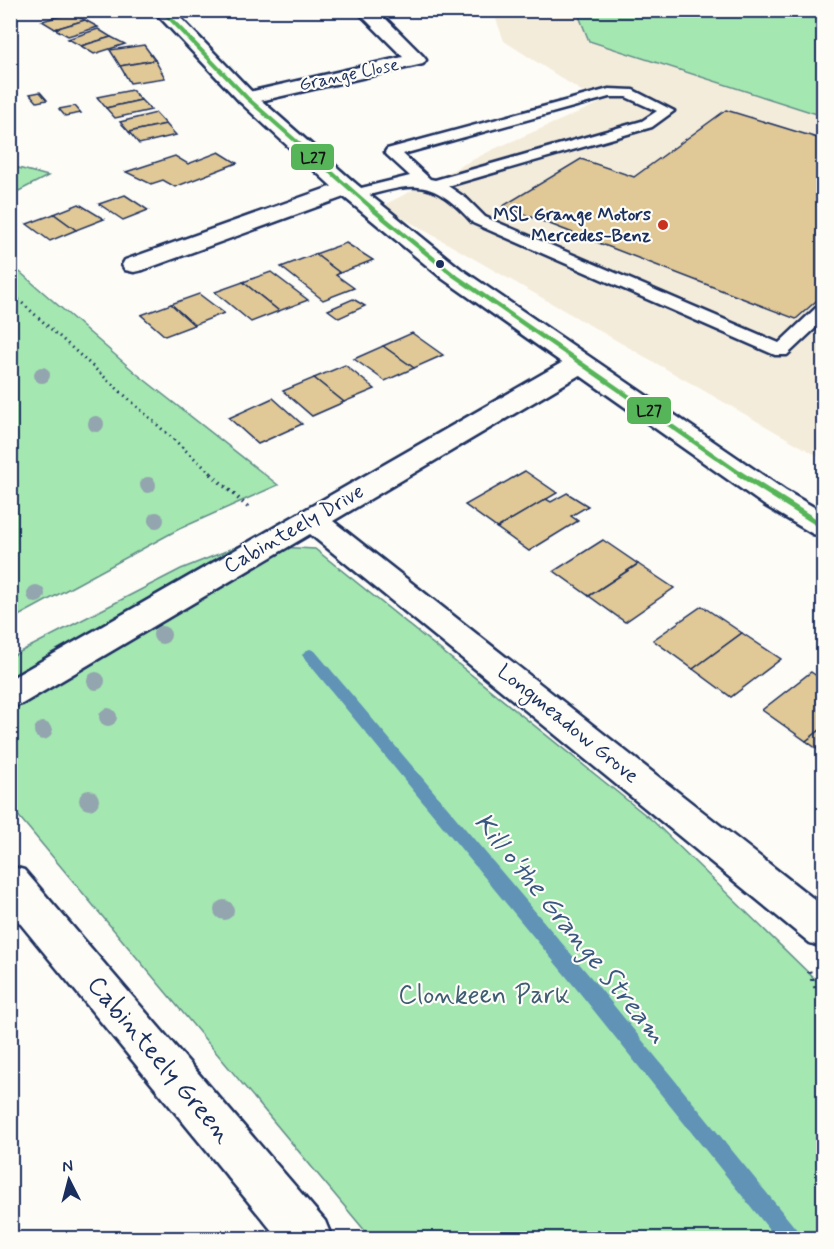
<svg xmlns="http://www.w3.org/2000/svg" width="834" height="1249" font-family="Mynerve,sans-serif">
<style>
.built{fill:#f4ecda}
.green{fill:#a4e7b1;stroke:#608b88;stroke-width:1.5}
.lines{fill:none;stroke-linecap:round;stroke-linejoin:round}
.stream{fill:#6093b6;fill-rule:evenodd}
.building{fill:#e0c897;stroke:#1b2f5e;stroke-width:1.5}
.lane-casing{stroke:#1b2f5e;stroke-width:5}
.street-casing{stroke:#1b2f5e;stroke-width:5}
.secondary-casing{stroke:#1b2f5e;stroke-width:5}
.path-far2{stroke:#1b2f5e;stroke-width:3;stroke-dasharray:1.5 4;stroke-linecap:butt}
.path-far1{stroke:#1b2f5e;stroke-width:4;stroke-dasharray:1.5 4.5;stroke-linecap:butt}
.path{stroke:#1b2f5e;stroke-width:4.5;stroke-dasharray:2 6;stroke-linecap:butt}
.lane{fill:#fdfcf7;fill-rule:evenodd}
.street{fill:#fdfcf7;fill-rule:evenodd}
.secondary{fill:#fdfcf7;fill-rule:evenodd}
.bus-1-far2-casing{stroke:#fdfcf7;stroke-width:7}
.bus-1-far1-casing{stroke:#fdfcf7;stroke-width:8}
.bus-1-casing{stroke:#fdfcf7;stroke-width:10}
.bus-1-far2{stroke:#56b559;stroke-width:4}
.bus-1-far1{stroke:#56b559;stroke-width:4.5}
.bus-1{stroke:#56b559;stroke-width:6}
.tree{fill:#93a5ae}
.poi-dot{fill:#c8321e;stroke:#fdfcf7;stroke-width:2}
.bus-dot{fill:#1b2f5e;stroke:#fdfcf7;stroke-width:2}
.labels{text-anchor:middle;dominant-baseline:central;stroke-width:4.5;stroke-linejoin:round;paint-order:stroke}
.far-street-label{font-size:18px;fill:#1b2f5e;stroke:#fdfcf7}
.far-poi-label{font-size:18px;font-weight:bold;fill:#1b2f5e;stroke:#fdfcf7;text-anchor:end}
.street-label{font-size:21px;fill:#1b2f5e;stroke:#fdfcf7}
.near-park-label{font-size:26px;fill:#3d5d73;stroke:#fdfcf7}
.near-street-label{font-size:26px;fill:#1b2f5e;stroke:#fdfcf7}
.near-water-label{font-size:27px;font-style:italic;fill:#385882;stroke:#fdfcf7}
.line-badge{stroke:#fdfcf7;stroke-width:2}
.pale-badge-label{font-size:16px;text-anchor:middle;font-weight:bold;fill:#111}
</style>
<rect width="100%" height="100%" fill="#fdfcf7"/>
<filter id="ink" filterUnits="userSpaceOnUse"><feTurbulence type="fractalNoise" baseFrequency=".0167" numOctaves="2"/><feDisplacementMap in="SourceGraphic" scale="12" xChannelSelector="R" yChannelSelector="G"/><feConvolveMatrix kernelMatrix="1 2 1 2 8 2 1 2 1" color-interpolation-filters="sRGB"/></filter>
<g filter="url(#ink)">
<polygon class="built" points="493,11 577,11 589,41 823,116 823,459 382,206 494,149 600,103 504,41"/>
<g class="green">
<polygon points="577,11 823,11 823,116 589,41"/>
<polygon points="11,166 48,176 11,195"/>
<polygon points="11,266 21,273 137,374 278,485 179,529 11,620"/>
<polygon points="241,545 315,549 653,821 823,987 823,1238 371,1238 11,807 10,657 181,569"/>
</g>
<g class="lines">
<polygon class="stream" points="310,649 315,651 593,980 797,1230 800,1238 776,1238 579,992 305,659 302,655 305,651"/>
</g>
<g class="building">
<polygon points="72,13 85,20 55,29 42,21"/>
<polygon points="85,20 98,27 68,36 55,29"/>
<polygon points="98,29 111,37 81,46 68,39"/>
<polygon points="111,37 125,44 94,54 81,46"/>
<polygon points="144,45 155,60 120,66 110,50"/>
<polygon points="155,60 165,78 130,83 120,66"/>
<polygon points="132,90 141,100 106,108 97,97"/>
<polygon points="40,92 47,100 37,102 30,94"/>
<polygon points="141,100 151,110 115,118 106,108"/>
<polygon points="75,106 81,113 65,116 59,109"/>
<polygon points="726,110 824,140 824,294 796,319 503,206 581,159 634,177"/>
<polygon points="156,113 166,124 129,132 120,122"/>
<polygon points="166,124 176,135 139,144 129,132"/>
<polygon points="219,152 237,163 175,187 163,180 151,184 126,172 175,156 188,164"/>
<polygon points="125,195 148,210 123,220 99,204"/>
<polygon points="79,204 104,219 76,230 54,214"/>
<polygon points="54,214 76,230 50,241 27,224"/>
<polygon points="346,243 373,260 340,273 315,254"/>
<polygon points="315,254 340,273 336,275 354,288 323,300 281,267"/>
<polygon points="271,272 308,300 279,311 243,282"/>
<polygon points="243,282 279,311 251,322 215,292"/>
<polygon points="199,294 224,313 194,325 171,304"/>
<polygon points="353,299 365,306 339,318 328,310"/>
<polygon points="171,304 194,325 165,336 141,315"/>
<polygon points="412,333 443,355 414,368 383,346"/>
<polygon points="383,346 414,368 385,381 354,359"/>
<polygon points="345,365 375,389 344,402 314,378"/>
<polygon points="314,378 344,402 312,416 283,391"/>
<polygon points="273,398 302,424 258,444 229,418"/>
<polygon points="525,471 557,493 497,528 465,505"/>
<polygon points="567,493 588,506 571,516 578,521 529,551 497,528 546,499 551,502"/>
<polygon points="603,540 638,564 589,596 554,571"/>
<polygon points="638,564 674,588 625,622 589,596"/>
<polygon points="702,606 742,633 693,669 653,640"/>
<polygon points="742,633 781,659 731,697 693,669"/>
<polygon points="811,672 824,681 824,727 806,741 762,710"/>
<polygon points="824,727 824,754 806,741"/>
</g>
<g class="lines">
<defs>
<path id="lane" d="M 609,89 L 633,90 L 674,111 L 652,127 L 448,186 L 467,199 L 485,217 L 779,343 L 818,306 L 824,305 L 824,320 L 787,355 L 775,355 L 473,223 C 429,174 412,184 354,199 L 346,194 L 349,191 L 410,176 L 387,155 L 385,152 L 387,149 ZM 609,97 L 626,97 L 657,111 L 642,121 L 435,180 L 430,179 L 403,154 Z"/>
<g id="street">
<polygon points="356,10 377,10 423,56 426,60 423,64 247,104 240,102 237,98 240,94 403,57"/>
<polygon points="347,181 355,183 358,188 355,193 143,270 134,272 125,270 122,265 125,260"/>
<polygon points="579,356 588,358 592,364 588,370 333,521 824,907 824,948 810,943 310,534 22,704 10,708 10,679 570,358"/>
<polygon points="10,866 24,870 325,1221 332,1238 278,1238 10,911"/>
</g>
<polygon id="secondary" points="153,10 173,10 254,94 355,183 461,269 786,491 824,513 824,537 813,534 764,505 443,279 339,193 240,102"/>
</defs>
<use href="#lane" class="lane-casing"/>
<use href="#street" class="street-casing"/>
<use href="#secondary" class="secondary-casing"/>
<polyline class="path-far2" points="10,292 213,475"/>
<polyline class="path-far1" points="211,474 251,510"/>
<polyline class="path" points="809,971 824,1009"/>
<use href="#lane" class="lane"/>
<use href="#street" class="street"/>
<use href="#secondary" class="secondary"/>
<defs>
<polyline id="bus-1-far2" points="162,10 247,98 373,209"/>
<polyline id="bus-1-far1" points="371,208 452,274 742,475"/>
<polyline id="bus-1" points="740,474 824,527"/>
</defs>
<use href="#bus-1-far2" class="bus-1-far2-casing"/>
<use href="#bus-1-far1" class="bus-1-far1-casing"/>
<use href="#bus-1" class="bus-1-casing"/>
<use href="#bus-1-far2" class="bus-1-far2"/>
<use href="#bus-1-far1" class="bus-1-far1"/>
<use href="#bus-1" class="bus-1"/>
</g>
<g class="tree">
<circle cx="42" cy="375" r="8"/>
<circle cx="96" cy="424" r="8"/>
<circle cx="148" cy="485" r="8"/>
<circle cx="156" cy="520" r="8"/>
<circle cx="36" cy="594" r="9"/>
<circle cx="162" cy="635" r="9"/>
<circle cx="96" cy="681" r="9"/>
<circle cx="108" cy="717" r="9"/>
<circle cx="43" cy="731" r="9"/>
<circle cx="89" cy="800" r="10"/>
<circle cx="224" cy="910" r="10"/>
</g>
</g>
<circle class="poi-dot" cx="663" cy="225" r="6"/>
<circle class="bus-dot" cx="440" cy="264" r="5"/>
<g class="labels">
<g class="far-street-label">
<text transform="translate(349 75) rotate(-12)">Grange Close</text>
</g>
<g class="far-poi-label">
<text x="651" y="215">MSL Grange Motors<tspan x="651" dy="21">Mercedes-Benz</tspan></text>
</g>
<g class="street-label">
<text transform="translate(294 529) rotate(-30)">Cabinteely Drive</text>
<text transform="translate(568 724) rotate(39)">Longmeadow Grove</text>
</g>
<g class="near-park-label">
<text x="484" y="996">Clonkeen Park</text>
</g>
<g class="near-street-label">
<text transform="translate(159 1060) rotate(50)">Cabinteely Green</text>
</g>
<g class="near-water-label">
<text transform="translate(570 929) rotate(51)">Kill o'the Grange Stream</text>
</g>
</g>
<g class="line-badge">
<rect x="290" y="143" width="45" height="28" rx="6" fill="#56b559"/>
<rect x="626" y="396" width="46" height="29" rx="6" fill="#56b559"/>
</g>
<g class="pale-badge-label">
<text x="313" y="163">L27</text>
<text x="649" y="416">L27</text>
</g>
<rect width="834" height="1249" fill="none" stroke="#fdfcf7" stroke-width="36"/>
<rect x="18" y="18" width="798" height="1213" fill="none" stroke="#1b2f5e" stroke-width="2" filter="url(#ink)"/>
<g transform="translate(69 1180) rotate(354)" stroke="#fdfcf7" stroke-width="4.5" paint-order="stroke">
<path d="M0-4.5L10 22L0 15L-10 22Z" fill="#1b2f5e"/>
<text y="-9" font-size="16" font-weight="bold" text-anchor="middle" fill="#1b2f5e">N</text>
</g>
</svg>
